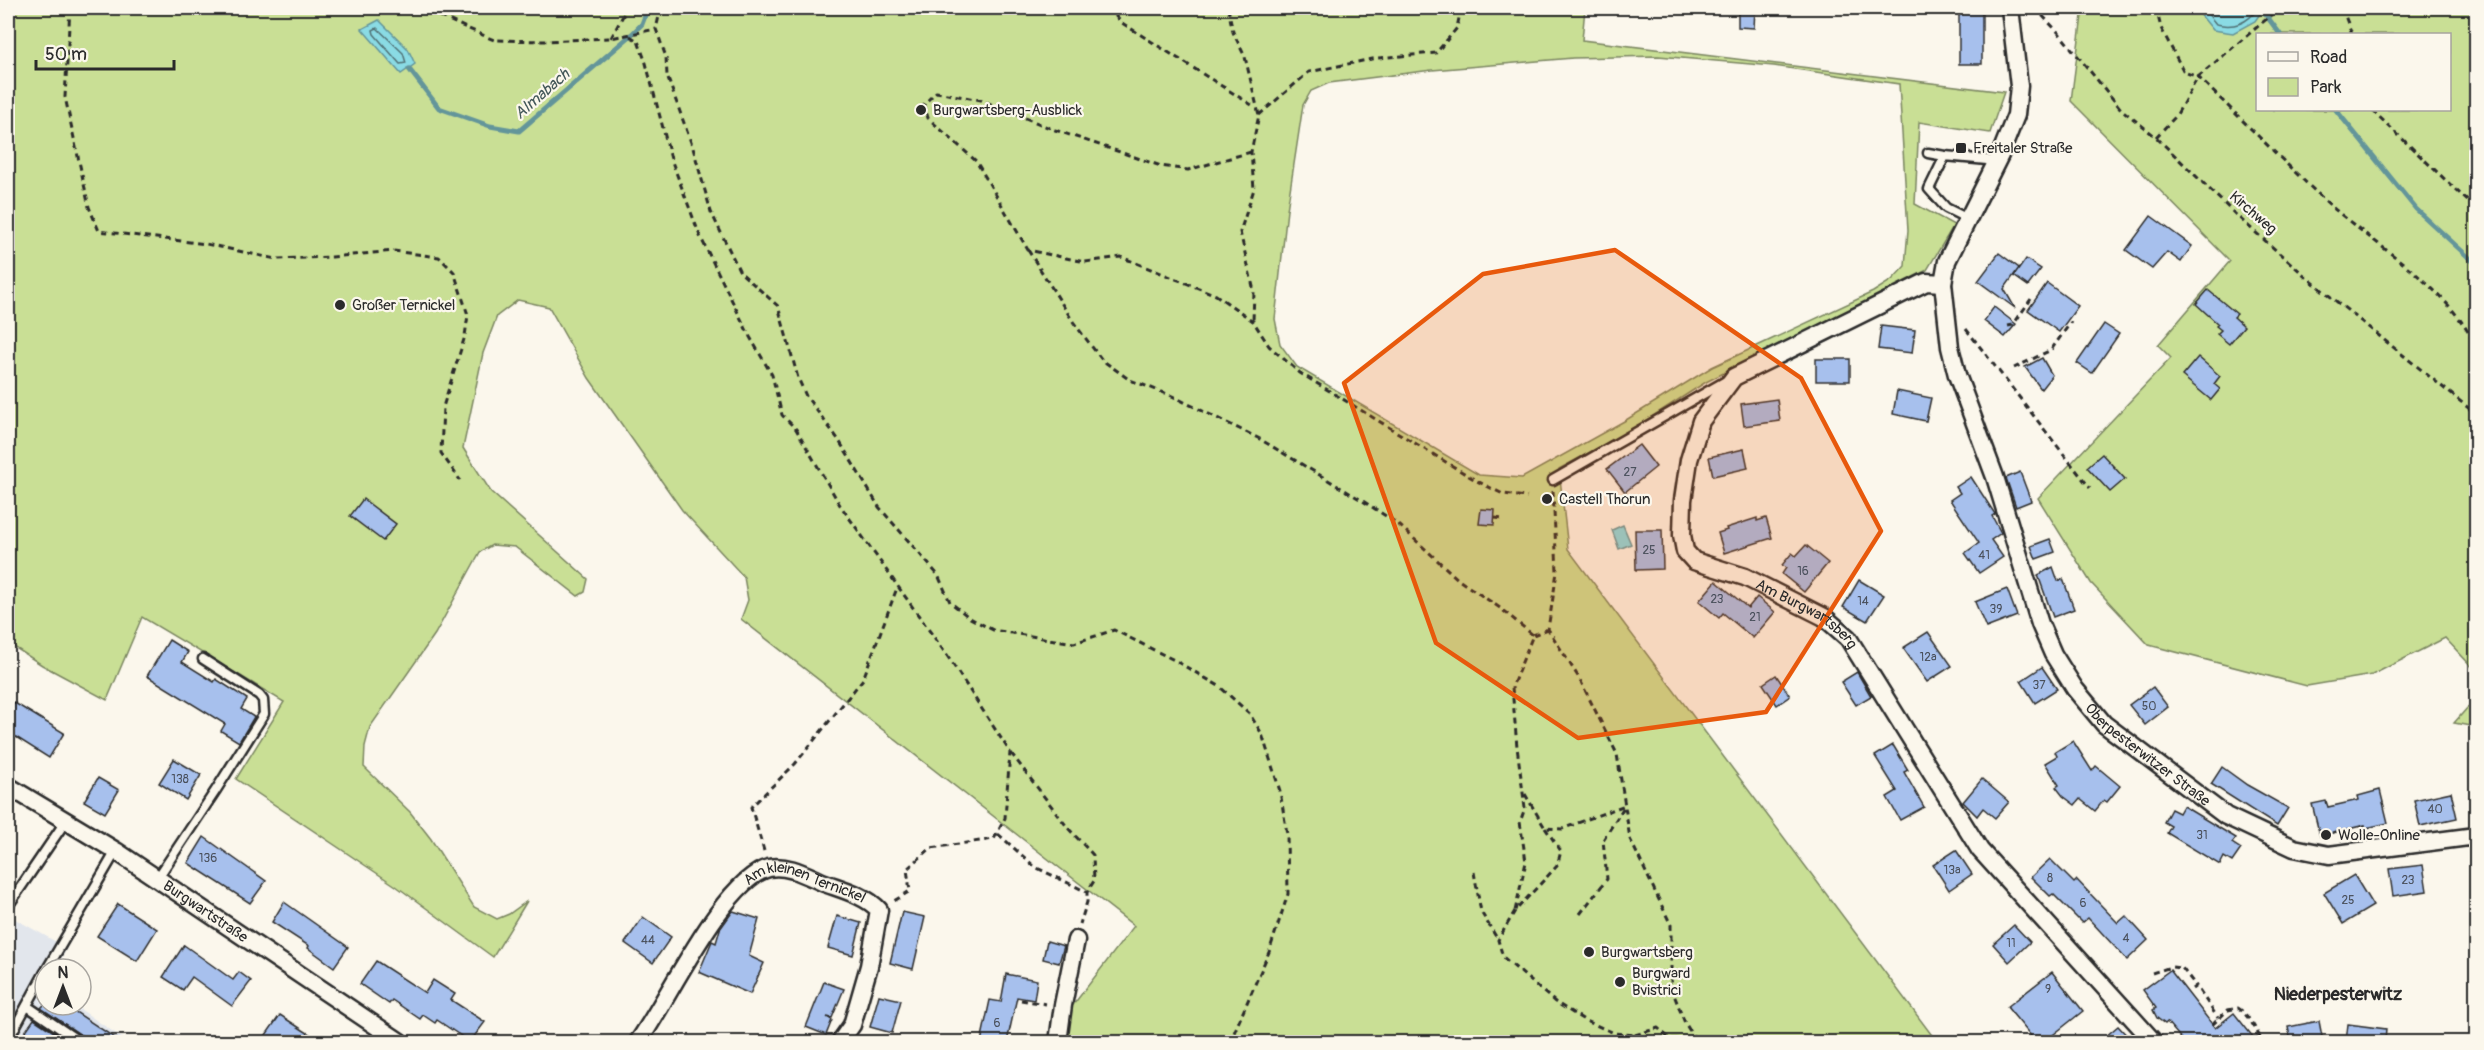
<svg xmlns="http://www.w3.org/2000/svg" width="2484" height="1050" font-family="Pangolin,sans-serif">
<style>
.built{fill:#e2e6ec}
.green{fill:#c9df95;stroke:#7a8560;stroke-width:1.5;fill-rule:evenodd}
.water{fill:#8adbe4;stroke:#64959a;stroke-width:1.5}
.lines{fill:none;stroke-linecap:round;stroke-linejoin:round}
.shore{stroke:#517175;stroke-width:1.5}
.stream{stroke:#64959a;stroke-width:5}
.building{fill:#a7c0ed;stroke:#2b2b2b;stroke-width:1.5}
.lane-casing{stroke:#2b2b2b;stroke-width:13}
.street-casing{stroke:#2b2b2b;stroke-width:21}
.path{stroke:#2b2b2b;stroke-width:3;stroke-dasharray:6 4.5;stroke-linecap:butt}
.lane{stroke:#fbf7ec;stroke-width:8}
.street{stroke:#fbf7ec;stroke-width:16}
.marked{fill:#e8590c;fill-opacity:0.2;stroke:#e8590c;stroke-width:4.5;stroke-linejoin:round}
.poi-dot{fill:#2b2b2b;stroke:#fbf7ec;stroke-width:2}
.labels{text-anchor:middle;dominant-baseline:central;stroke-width:4.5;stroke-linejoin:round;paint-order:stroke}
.number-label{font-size:12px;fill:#4a505c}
.poi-label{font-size:15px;fill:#2b2b2b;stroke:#fbf7ec;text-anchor:start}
.street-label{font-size:15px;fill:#2b2b2b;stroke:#fbf7ec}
.water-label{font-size:16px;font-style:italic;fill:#435759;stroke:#fbf7ec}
.quarter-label{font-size:18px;font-weight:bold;fill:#2b2b2b;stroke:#fbf7ec}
</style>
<rect width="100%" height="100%" fill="#fbf7ec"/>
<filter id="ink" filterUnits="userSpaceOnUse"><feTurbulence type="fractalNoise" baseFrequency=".0167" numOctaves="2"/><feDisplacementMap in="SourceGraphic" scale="12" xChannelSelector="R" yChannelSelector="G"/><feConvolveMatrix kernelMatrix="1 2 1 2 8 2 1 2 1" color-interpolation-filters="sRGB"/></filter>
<g filter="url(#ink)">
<polygon class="built" points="8,915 67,948 56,969 45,969 45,1005 74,1005 128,1042 8,1042 8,1007 13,997 8,995"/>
<g class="green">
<path d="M 8,8 L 1585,8 L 1582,40 L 2004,92 L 1990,133 L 1919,122 L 1915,204 L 1954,225 L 1927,270 L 1706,382 L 1631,430 L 1559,469 L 1568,549 L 1937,1042 L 1068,1042 L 1070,1009 L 1134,926 L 741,619 L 748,600 L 744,577 L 682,510 L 589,378 L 549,307 L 518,300 L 497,316 L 483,353 L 463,448 L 491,492 L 588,579 L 585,592 L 578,596 L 515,547 L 492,545 L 480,552 L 435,634 L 370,727 L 365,746 L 364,767 L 410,812 L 431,839 L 474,907 L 497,919 L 509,914 L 527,901 L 493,957 L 396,886 L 236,779 L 284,702 L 142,617 L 107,700 L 42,665 L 8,643 ZM 1658,56 L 1774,66 L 1899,84 L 1908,230 L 1905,266 L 1892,280 L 1873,292 L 1712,367 L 1626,420 L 1522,478 L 1479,475 L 1297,367 L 1280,344 L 1275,319 L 1287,210 L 1303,105 L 1311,91 L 1329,83 L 1432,70 L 1573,58 Z"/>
<path d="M 2083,8 L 2476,8 L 2476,671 L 2445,638 L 2372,675 L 2307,686 L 2149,645 L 2091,583 L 2038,498 L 2171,358 L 2158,345 L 2230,261 L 2071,101 ZM 2258,34 L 2450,34 L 2450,110 L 2258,110 Z"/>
<polygon points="2476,698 2476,727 2454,723"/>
</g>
<g class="water">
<polygon points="2195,8 2264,8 2255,21 2233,33 2213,30"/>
<polygon points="379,20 408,49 415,64 401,74 362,29"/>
<polygon points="1623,525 1631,544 1619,549 1612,530"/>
</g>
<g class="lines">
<g class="shore">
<path d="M 2203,8 L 2216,24 C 2234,28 2247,24 2258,8"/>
<polygon points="377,28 403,53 406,63 400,64 374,34 373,30"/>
</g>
<g class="stream">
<polyline points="2263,11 2280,34"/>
<polyline points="409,69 439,108 490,126 519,131 630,36 642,24 648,8"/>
<polyline points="2336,110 2416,209 2476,264"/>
</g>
</g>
<g class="building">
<polygon points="1738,8 1755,8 1754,28 1738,27"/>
<rect x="1959" y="8" width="23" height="56"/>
<polygon points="2151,216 2192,246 2181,262 2167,252 2152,269 2126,250"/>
<polygon points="1999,253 2019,268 2004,289 2015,308 1978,281"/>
<polygon points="2026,259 2041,269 2028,286 2014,276"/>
<polygon points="2047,283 2078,306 2059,332 2028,310"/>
<polygon points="2208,290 2237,314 2234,317 2244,326 2229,344 2217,334 2221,330 2216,326 2218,324 2196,304"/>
<polygon points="1994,307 2016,324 2005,337 1984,321"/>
<polygon points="2104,324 2119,334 2092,373 2077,363"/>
<polygon points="1881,326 1915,330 1912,353 1878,349"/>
<polygon points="2198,357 2220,376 2214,384 2220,389 2211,400 2182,376"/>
<polygon points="2042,358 2052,375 2041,389 2025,367"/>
<rect x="1816" y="359" width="34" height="22"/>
<polygon points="1897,391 1931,398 1926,421 1893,414"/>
<polygon points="1777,399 1780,421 1744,426 1741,404"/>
<polygon points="1639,445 1656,467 1625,492 1607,469"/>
<polygon points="1744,449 1748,468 1713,476 1709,457"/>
<polygon points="2102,454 2125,479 2110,492 2087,467"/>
<polygon points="2020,472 2031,501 2016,507 2006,478"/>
<polygon points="1971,477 1995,514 1992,516 2001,533 1991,540 2003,557 1979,573 1965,553 1979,543 1950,500 1960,493 1956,487"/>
<polygon points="363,499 396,524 383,541 350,516"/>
<polygon points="1481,509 1495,510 1494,525 1479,524"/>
<polygon points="1757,518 1757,521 1766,518 1772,538 1724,553 1718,533 1727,530 1726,528"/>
<polygon points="1635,530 1662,530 1663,569 1636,570"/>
<polygon points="2050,539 2055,552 2036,559 2031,546"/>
<polygon points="1806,545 1828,563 1804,592 1782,574 1786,568 1782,565 1792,553 1796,556"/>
<polygon points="2053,567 2058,581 2063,579 2074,609 2053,617 2038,575"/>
<polygon points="1859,580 1884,595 1867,621 1843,607"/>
<polygon points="1716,581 1748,608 1757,597 1775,612 1753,638 1723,613 1719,618 1699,601"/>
<polygon points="2007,589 2017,616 1986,628 1975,602"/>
<polygon points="1928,632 1952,666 1927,682 1903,648"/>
<polygon points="169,640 188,652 182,662 214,682 216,679 247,699 241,709 254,717 239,742 221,731 225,724 147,676"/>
<polygon points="2042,667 2057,689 2035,703 2021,681"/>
<polygon points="1857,672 1871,696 1856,705 1841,682"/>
<polygon points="1776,675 1790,696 1777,705 1763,684"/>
<polygon points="2153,687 2168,707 2145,725 2129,705"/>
<polygon points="13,702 64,733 49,758 8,732 8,711"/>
<polygon points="2073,741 2092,771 2096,766 2120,786 2107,802 2104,800 2095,811 2080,799 2075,805 2063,796 2056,787 2059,785 2045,763 2057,756 2055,752"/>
<polygon points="1893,745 1908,770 1904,772 1924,807 1900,820 1887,797 1897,791 1875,756"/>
<polygon points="174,759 201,775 186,800 159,783"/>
<polygon points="2222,767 2247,785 2288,808 2277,826 2211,784"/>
<polygon points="98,778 119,790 105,813 84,801"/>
<polygon points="1982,779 2009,802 1995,818 1983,808 1977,816 1963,802"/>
<polygon points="2380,790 2388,823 2366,828 2365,825 2320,836 2312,804 2326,801 2328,807 2359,800 2358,796"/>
<polygon points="2451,792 2457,818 2420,826 2414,800"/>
<polygon points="2183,806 2236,838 2232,843 2241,849 2232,862 2224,857 2220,865 2167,833 2171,826 2164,822 2171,809 2179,813"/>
<polygon points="204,837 266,881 250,903 188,863"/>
<polygon points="1956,850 1972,874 1949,890 1933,865"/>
<polygon points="2050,859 2074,883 2077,880 2118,923 2126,916 2148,940 2127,960 2088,918 2082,923 2053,894 2050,896 2031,877"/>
<polygon points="2423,865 2427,891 2393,896 2389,869"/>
<polygon points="2354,875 2373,906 2343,924 2324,893"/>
<polygon points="284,902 348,947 334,967 308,948 309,946 272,922"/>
<polygon points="118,904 157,929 137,961 97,936"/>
<polygon points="733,911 759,919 749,956 764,963 750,994 699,972 712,941 716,943 720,929"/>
<polygon points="902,912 925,917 913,969 890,963"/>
<polygon points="837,916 861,923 853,955 828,948"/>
<polygon points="643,917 671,937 653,963 625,943"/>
<polygon points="2014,925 2030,942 2009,962 1993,944"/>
<polygon points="1047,941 1064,946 1059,963 1043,959"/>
<polygon points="184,945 233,980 239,972 251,981 232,1006 192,977 183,990 163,977"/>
<polygon points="376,961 425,993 433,980 455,994 451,1000 485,1022 470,1042 437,1020 435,1023 423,1015 420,1019 392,1000 389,1004 360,984"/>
<polygon points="2170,970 2215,1028 2234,1013 2257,1042 2184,1042 2167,1022 2165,1024 2157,1018 2153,1010 2156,1008 2143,990"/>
<polygon points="2052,972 2083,1011 2044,1042 2036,1042 2007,1007"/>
<polygon points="1006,974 1037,980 1034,1000 1017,997 1007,1042 981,1042 990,1000 1001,1002"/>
<polygon points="824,982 844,989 832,1018 827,1017 832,1020 826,1035 806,1027"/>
<polygon points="879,995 901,1000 892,1033 870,1027"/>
<polygon points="44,1005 65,1005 121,1042 86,1042 84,1037 41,1008"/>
<polygon points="280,1015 303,1030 322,1042 261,1042"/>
<polygon points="34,1019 69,1042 18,1042"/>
<polygon points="2319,1021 2323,1042 2291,1042 2288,1027"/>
<polygon points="2348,1024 2386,1029 2385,1042 2346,1042"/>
<polygon points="2118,1026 2133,1042 2099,1042"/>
</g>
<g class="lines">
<defs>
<g id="lane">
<polyline points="1928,153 1945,156"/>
<polyline points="1968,219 1946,208 1929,189 1945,156 1987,160 1996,164"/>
<polyline points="1553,480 1726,381"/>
<polyline points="157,879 216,790 264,714 263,700 259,695 203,659"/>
<polyline points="8,906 65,822"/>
<polyline points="47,969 116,851"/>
<polyline points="27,1006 80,1042"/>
<polyline points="8,1040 45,972"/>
<polyline points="377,1042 384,1031"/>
</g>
<g id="street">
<path id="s1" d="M 2010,8 L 2019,86 L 2016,115 L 2000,155 L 1947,261 L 1943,283 L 1950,347 L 1957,375 L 1995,477 L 2040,624 L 2053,654 L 2075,689 L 2104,724 L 2226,816 L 2294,848 L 2329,855 L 2476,836"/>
<path id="s2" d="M 1943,283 L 1926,282 L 1734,377 L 1701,421 L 1689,460 L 1683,500 L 1682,535 L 1685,551 L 1694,561 L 1745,577 L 1824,617 L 1848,638 L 1980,850 L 2154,1042"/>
<path id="s3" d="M 8,786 L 116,851 L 400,1042"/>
<path id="s4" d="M 638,1042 C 667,1002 723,879 769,868 C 787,864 806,875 822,882 C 840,889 866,895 879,910 L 869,966 L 852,1025 L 840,1042"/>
<polyline points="1058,1042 1063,1005 1076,940"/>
</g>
</defs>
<use href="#lane" class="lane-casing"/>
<use href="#street" class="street-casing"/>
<g class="path">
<polyline points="70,8 65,97 89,207 99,231 206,244 276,259 332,257 393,251 439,257 454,272 468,315 465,336 443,407 441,453 460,480"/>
<polyline points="421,8 494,40 545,41 611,38 656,29"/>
<polyline points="661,8 656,29 666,57 667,76 693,148 711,212 740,272 778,306 798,378 806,396 838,439 879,507 938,575 950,602 970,618 993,630 1074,643 1114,630 1174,660 1219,686 1249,713 1262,734 1280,791 1287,834 1288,894 1269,952 1230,1042"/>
<polyline points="1108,8 1122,23 1255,107"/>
<polyline points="1228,8 1233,32 1245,57 1259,115 1251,152 1254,189 1240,232 1254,291 1253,321"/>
<polyline points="2035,8 2059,33 2121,109 2156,137 2238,217 2310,280 2476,414"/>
<path d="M 2156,8 L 2161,28 L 2184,72 L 2198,77 C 2242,119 2284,163 2330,205 C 2377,247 2450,288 2476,347"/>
<polyline points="2342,8 2352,34"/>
<polyline points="630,36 638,41 646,63 671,159 700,236 750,337 772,375 782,415 796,429 840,505 946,654 1010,752 1005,818 994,839 931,848 907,869 910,891 894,901"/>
<polyline points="611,38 627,8"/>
<polyline points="2372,110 2476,209"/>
<polyline points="1259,115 1309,72 1377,58 1436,53 1457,28 1461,8"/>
<polyline points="2156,137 2176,116 2198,77 2269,17 2277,8"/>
<polyline points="1251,152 1188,170 1161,166 1055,130 981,100 936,92 924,104 928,118 976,161 1028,250 1085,262 1121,257 1216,295 1253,321 1269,346 1300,373 1477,481 1503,494 1527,497"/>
<polyline points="1028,250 1074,323 1102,360 1130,380 1170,395 1258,438 1363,501 1398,524 1460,581 1500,608 1533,635 1512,687 1517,747 1525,808 1520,822 1526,862 1515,911"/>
<polyline points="2008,326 2013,325 2031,299"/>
<polyline points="1966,329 2090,488"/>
<polyline points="2014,368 2051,350 2071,322"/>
<polyline points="1553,491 1557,572 1548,629 1579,678 1617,754 1630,839 1671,925 1671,987 1685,1023 1695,1039 1694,1042"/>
<polyline points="1495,518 1504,519"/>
<polyline points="1533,635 1548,629"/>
<polyline points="1011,753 1068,828 1093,855 1094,881 1087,892"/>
<polyline points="1525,794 1545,828 1562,829 1625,805"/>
<polyline points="1545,828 1561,851 1557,866 1515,911 1498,940 1503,957 1555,1002 1584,1020 1614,1033 1635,1035 1638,1042"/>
<polyline points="998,834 1035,867 1087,892 1087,902 1080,924"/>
<polyline points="764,851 751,807 795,764 863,679 897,588"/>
<polyline points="1474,872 1481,912 1498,940"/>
<polyline points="1580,914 1607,879 1603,840 1624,807"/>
<polyline points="2152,973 2171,967 2182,968 2196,986"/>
<polyline points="2192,989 2196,986 2218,1018"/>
<polyline points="1021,1000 1046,1004"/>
<path d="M 2212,1025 L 2228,1010 L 2238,1008 C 2247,1013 2258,1032 2262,1042"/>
<polyline points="1635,1035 1658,1028 1670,1039 1695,1039"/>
</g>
<use href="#lane" class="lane"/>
<use href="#street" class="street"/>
</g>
</g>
<path class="marked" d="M 1615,250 L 1801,378 L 1881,531 L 1766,712 L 1578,738 L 1436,643 L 1344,383 L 1483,274 Z"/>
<g class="poi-dot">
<circle cx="921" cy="110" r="6"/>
<rect x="1955" y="142" width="12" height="12" rx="3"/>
<circle cx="340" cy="305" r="6"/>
<circle cx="1547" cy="499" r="6"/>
<circle cx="2326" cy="835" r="6"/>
<circle cx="1589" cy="952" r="6"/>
<circle cx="1620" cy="982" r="6"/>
</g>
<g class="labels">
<g class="number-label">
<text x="1630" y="472">27</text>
<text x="1649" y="550">25</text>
<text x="1984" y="555">41</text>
<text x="1803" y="571">16</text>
<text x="1717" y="599">23</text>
<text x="1863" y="601">14</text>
<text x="1996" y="609">39</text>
<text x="1755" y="617">21</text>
<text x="1928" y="657">12a</text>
<text x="2039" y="685">37</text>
<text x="2149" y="706">50</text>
<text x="180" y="779">138</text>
<text x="2435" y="809">40</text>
<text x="2202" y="835">31</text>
<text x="208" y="858">136</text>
<text x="1952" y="870">13a</text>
<text x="2050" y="878">8</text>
<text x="2408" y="880">23</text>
<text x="2348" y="900">25</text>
<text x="2083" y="903">6</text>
<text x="2126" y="938">4</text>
<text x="648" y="940">44</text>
<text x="2011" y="943">11</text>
<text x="2048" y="989">9</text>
<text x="997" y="1023">6</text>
</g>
<g class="poi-label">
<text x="933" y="110">Burgwartsberg-Ausblick</text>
<text x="1973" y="148">Freitaler Straße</text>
<text x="352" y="305">Großer Ternickel</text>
<text x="1559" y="499">Castell Thorun</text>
<text x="2338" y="835">Wolle-Online</text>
<text x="1601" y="952">Burgwartsberg</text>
<text x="1632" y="973">Burgward<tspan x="1632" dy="17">Bvistrici</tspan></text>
</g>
<g class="street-label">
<text transform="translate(2253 213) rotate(41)">Kirchweg</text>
<text stroke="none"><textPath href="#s2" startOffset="558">Am Burgwartsberg</textPath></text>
<text stroke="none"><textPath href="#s1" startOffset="820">Oberpesterwitzer Straße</textPath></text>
<text stroke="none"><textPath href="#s4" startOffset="258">Am kleinen Ternickel</textPath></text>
<text stroke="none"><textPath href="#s3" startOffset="234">Burgwartstraße</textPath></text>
</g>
<g class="water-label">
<text transform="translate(542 94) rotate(-41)">Almabach</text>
</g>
<g class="quarter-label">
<text x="2338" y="994">Niederpesterwitz</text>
</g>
</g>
<rect width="2484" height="1050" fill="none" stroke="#fbf7ec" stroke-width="30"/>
<rect x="15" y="15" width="2454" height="1020" fill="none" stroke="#2b2b2b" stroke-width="2" filter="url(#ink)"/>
<rect x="2256" y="33" width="195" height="78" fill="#fbf7ec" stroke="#a8a59f" stroke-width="1.5"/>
<rect x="2268" y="52" width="30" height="9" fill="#fbf7ec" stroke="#a8a59f" stroke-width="1.5"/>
<text x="2310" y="63" font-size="18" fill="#2b2b2b">Road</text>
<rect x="2268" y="78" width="30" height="18" fill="#c9df95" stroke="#a8a59f" stroke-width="1.5"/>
<text x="2310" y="93" font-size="18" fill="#2b2b2b">Park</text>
<g transform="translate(63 987)"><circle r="28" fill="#fbf7ec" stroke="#a8a59f" stroke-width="1.5"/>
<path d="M0-4.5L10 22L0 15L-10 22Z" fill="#2b2b2b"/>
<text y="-9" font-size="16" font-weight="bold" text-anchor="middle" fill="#2b2b2b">N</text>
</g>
<path d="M36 60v9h138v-9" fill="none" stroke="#2b2b2b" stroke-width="3"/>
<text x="45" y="60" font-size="18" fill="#2b2b2b" stroke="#fbf7ec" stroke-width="4.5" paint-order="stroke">50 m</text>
</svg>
